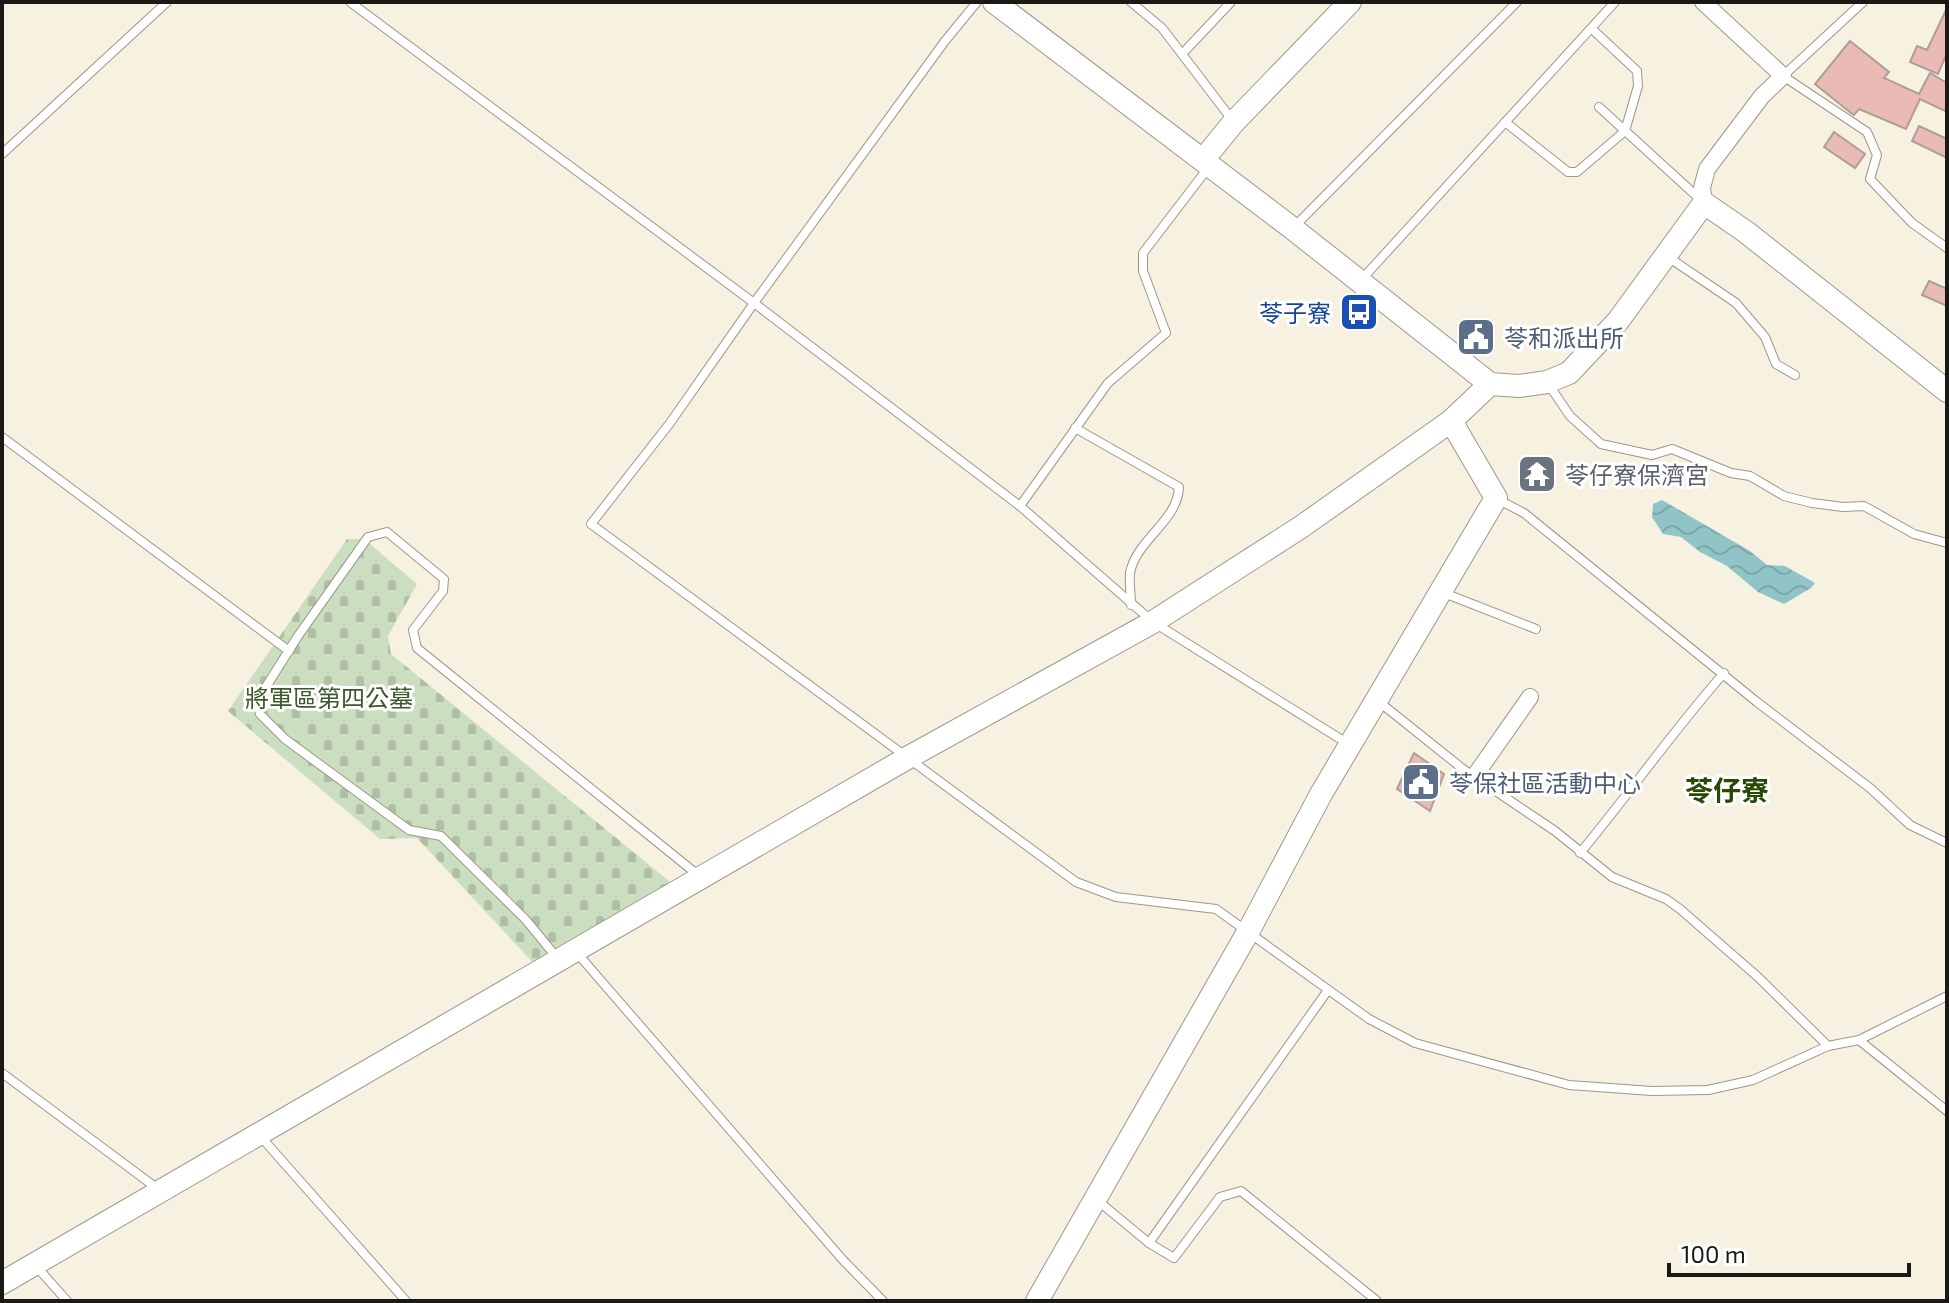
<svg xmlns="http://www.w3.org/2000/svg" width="1949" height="1303" font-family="'Exo 2','Noto Sans TC',sans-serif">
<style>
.cemetery{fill:url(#cemetery-stones)}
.water{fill:url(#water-waves)}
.building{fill:#eabbb4;stroke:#af9d9a;stroke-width:2}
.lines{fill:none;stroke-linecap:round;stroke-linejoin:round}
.lane-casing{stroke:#9c9889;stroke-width:10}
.street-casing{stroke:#9c9889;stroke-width:18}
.secondary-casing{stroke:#9c9889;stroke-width:24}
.lane{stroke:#fff;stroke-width:8}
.street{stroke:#fff;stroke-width:16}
.secondary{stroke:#fff;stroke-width:22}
.labels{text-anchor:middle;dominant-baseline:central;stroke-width:6;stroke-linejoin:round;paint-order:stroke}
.transit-label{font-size:24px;fill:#164399;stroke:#fff;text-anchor:end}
.service-label{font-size:24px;fill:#4e5e75;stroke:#fff;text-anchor:start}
.worship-label{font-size:24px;fill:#5b616d;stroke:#fff;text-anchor:start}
.park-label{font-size:24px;fill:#3b5a28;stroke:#fff}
.quarter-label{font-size:28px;font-weight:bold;fill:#294a05;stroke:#fff}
</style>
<defs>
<pattern id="cemetery-stones" width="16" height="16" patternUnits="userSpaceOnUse" patternTransform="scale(2)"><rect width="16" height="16" fill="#cbdfc0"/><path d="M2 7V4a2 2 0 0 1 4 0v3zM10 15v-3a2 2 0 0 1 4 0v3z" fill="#aebfa4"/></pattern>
<pattern id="water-waves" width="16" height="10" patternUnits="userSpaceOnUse" patternTransform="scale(2)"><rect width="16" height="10" fill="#90c4c7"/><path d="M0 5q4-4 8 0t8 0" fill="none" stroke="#7ca8aa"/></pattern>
</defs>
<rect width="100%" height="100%" fill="#f6f1e1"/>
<polygon class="cemetery" points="347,539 364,539 417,584 388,636 391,654 675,886 535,965 417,838 380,839 228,711"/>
<polygon class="water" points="1662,500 1750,551 1767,565 1785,566 1815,583 1811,588 1784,604 1758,592 1727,566 1700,552 1681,537 1663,534 1652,517 1653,504"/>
<g class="building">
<polygon points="1947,8 1947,53 1938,74 1910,62 1917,46 1927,50"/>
<polygon points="1850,41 1889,72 1884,78 1919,94 1930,73 1947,83 1947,112 1920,99 1906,129 1859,109 1854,115 1851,113 1815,84"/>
<polygon points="1919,126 1947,139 1947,158 1912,141"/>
<polygon points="1834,132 1865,154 1855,168 1824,147"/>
<polygon points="1929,281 1947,289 1947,306 1922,295"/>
<polygon points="1414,753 1444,774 1430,811 1397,789"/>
</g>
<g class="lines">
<defs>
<g id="lane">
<polyline points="350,2 754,303 1020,506 1153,622 1350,745"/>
<polyline points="977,2 945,41 754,303 670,423 591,524 1076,882 1116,897 1216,909 1369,1019 1415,1043 1569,1085 1652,1091 1708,1090 1753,1080 1828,1046 1859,1040 1947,996"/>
<polyline points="1131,2 1162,28 1233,121"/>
<polyline points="1863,2 1783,76 1867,132 1877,155 1870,179 1912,223 1947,248"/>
<polyline points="1183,53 1231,2"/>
<polyline points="1599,107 1702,201"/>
<polyline points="1505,122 1568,172 1577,172 1625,131 1638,86 1637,71 1592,29"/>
<polyline points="2,154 167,2"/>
<polyline points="1295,226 1517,2"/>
<polyline points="1668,257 1736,303 1765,337 1776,364 1795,375"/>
<polyline points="1362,279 1615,2"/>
<polyline points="1549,385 1570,416 1601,444 1652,455 1672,449 1731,473 1750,476 1784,496 1812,503 1843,507 1864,506 1914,534 1947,543"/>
<path d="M 1075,428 L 1179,487 C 1178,521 1136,540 1130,573 C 1129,583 1131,595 1131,605"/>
<polyline points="2,437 289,651"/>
<polyline points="1497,499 1524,513 1757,702 1870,788 1910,825 1947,843"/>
<polyline points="1020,506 1108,383 1166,333 1143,271 1143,253 1208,168"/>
<polyline points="1444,593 1536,629"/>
<polyline points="1378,701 1463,769 1555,831 1612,877 1666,899 1680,909 1758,977 1828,1046"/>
<path d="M 1580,853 C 1629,794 1673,731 1724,673"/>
<polyline points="577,953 842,1259 883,1301"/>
<polyline points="558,959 526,920 441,836 409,830 285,739 260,714 257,701 298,636 368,537 387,532 444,579 443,591 413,630 417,648 698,875"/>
<polyline points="1859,1040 1947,1111"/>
<polyline points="2,1073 158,1189"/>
<polyline points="261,1137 406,1301"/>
<polyline points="1097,1200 1149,1243 1174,1258 1220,1197 1241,1191 1377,1301"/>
<polyline points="1149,1243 1328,990"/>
<polyline points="36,1266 67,1301"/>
</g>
<g id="street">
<polyline points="1703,2 1783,76 1762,96 1707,169 1702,188 1704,203"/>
<polyline points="1474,777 1530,697"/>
</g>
<g id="secondary">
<polyline points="994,2 1292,228 1490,384 1519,386 1547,382 1569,373 1618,321 1704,203 1746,232 1947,391"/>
<polyline points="1203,160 1234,122 1350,2"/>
<polyline points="2,1283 909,757 1153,622 1301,527 1451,421 1490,384"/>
<polyline points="1037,1301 1248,932 1321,794 1496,498 1451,421"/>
</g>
</defs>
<use href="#lane" class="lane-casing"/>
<use href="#street" class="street-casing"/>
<use href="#secondary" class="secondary-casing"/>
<use href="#lane" class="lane"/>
<use href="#street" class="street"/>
<use href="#secondary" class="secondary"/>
</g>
<defs>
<symbol id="bus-square" viewBox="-11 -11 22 22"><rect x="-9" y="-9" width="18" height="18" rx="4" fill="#1a4fb4" stroke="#fff"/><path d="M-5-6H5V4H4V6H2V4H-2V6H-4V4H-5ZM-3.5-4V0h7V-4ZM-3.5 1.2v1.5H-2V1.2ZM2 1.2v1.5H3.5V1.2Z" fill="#fff"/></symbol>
<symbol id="civic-square" viewBox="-11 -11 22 22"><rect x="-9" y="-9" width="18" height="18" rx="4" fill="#5c6f8a" stroke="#fff"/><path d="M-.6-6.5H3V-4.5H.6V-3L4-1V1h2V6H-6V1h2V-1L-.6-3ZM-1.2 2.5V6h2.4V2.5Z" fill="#fff"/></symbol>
<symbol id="temple-square" viewBox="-11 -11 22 22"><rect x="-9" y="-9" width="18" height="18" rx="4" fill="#6b7280" stroke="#fff"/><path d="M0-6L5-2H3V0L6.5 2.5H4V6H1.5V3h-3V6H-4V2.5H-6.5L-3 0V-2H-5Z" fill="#fff"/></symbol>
</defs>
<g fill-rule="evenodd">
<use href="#bus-square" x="1337" y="290" width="44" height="44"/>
<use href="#civic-square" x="1454" y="315" width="44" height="44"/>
<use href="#temple-square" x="1515" y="452" width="44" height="44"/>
<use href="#civic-square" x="1399" y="760" width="44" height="44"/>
</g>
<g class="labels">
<g class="transit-label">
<text x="1331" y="312">苓子寮</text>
</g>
<g class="service-label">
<text x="1504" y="337">苓和派出所</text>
<text x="1449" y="782">苓保社區活動中心</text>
</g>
<g class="worship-label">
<text x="1565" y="474">苓仔寮保濟宮</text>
</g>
<g class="park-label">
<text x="329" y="697">將軍區第四公墓</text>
</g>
<g class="quarter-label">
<text x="1727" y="790">苓仔寮</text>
</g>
</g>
<rect width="1949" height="1303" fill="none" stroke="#1a1913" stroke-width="8"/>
<path d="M1669 1263v12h240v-12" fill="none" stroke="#1a1913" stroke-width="4"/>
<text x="1681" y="1263" font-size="24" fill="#1a1913" stroke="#ffffff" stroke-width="6" paint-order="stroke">100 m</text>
</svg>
